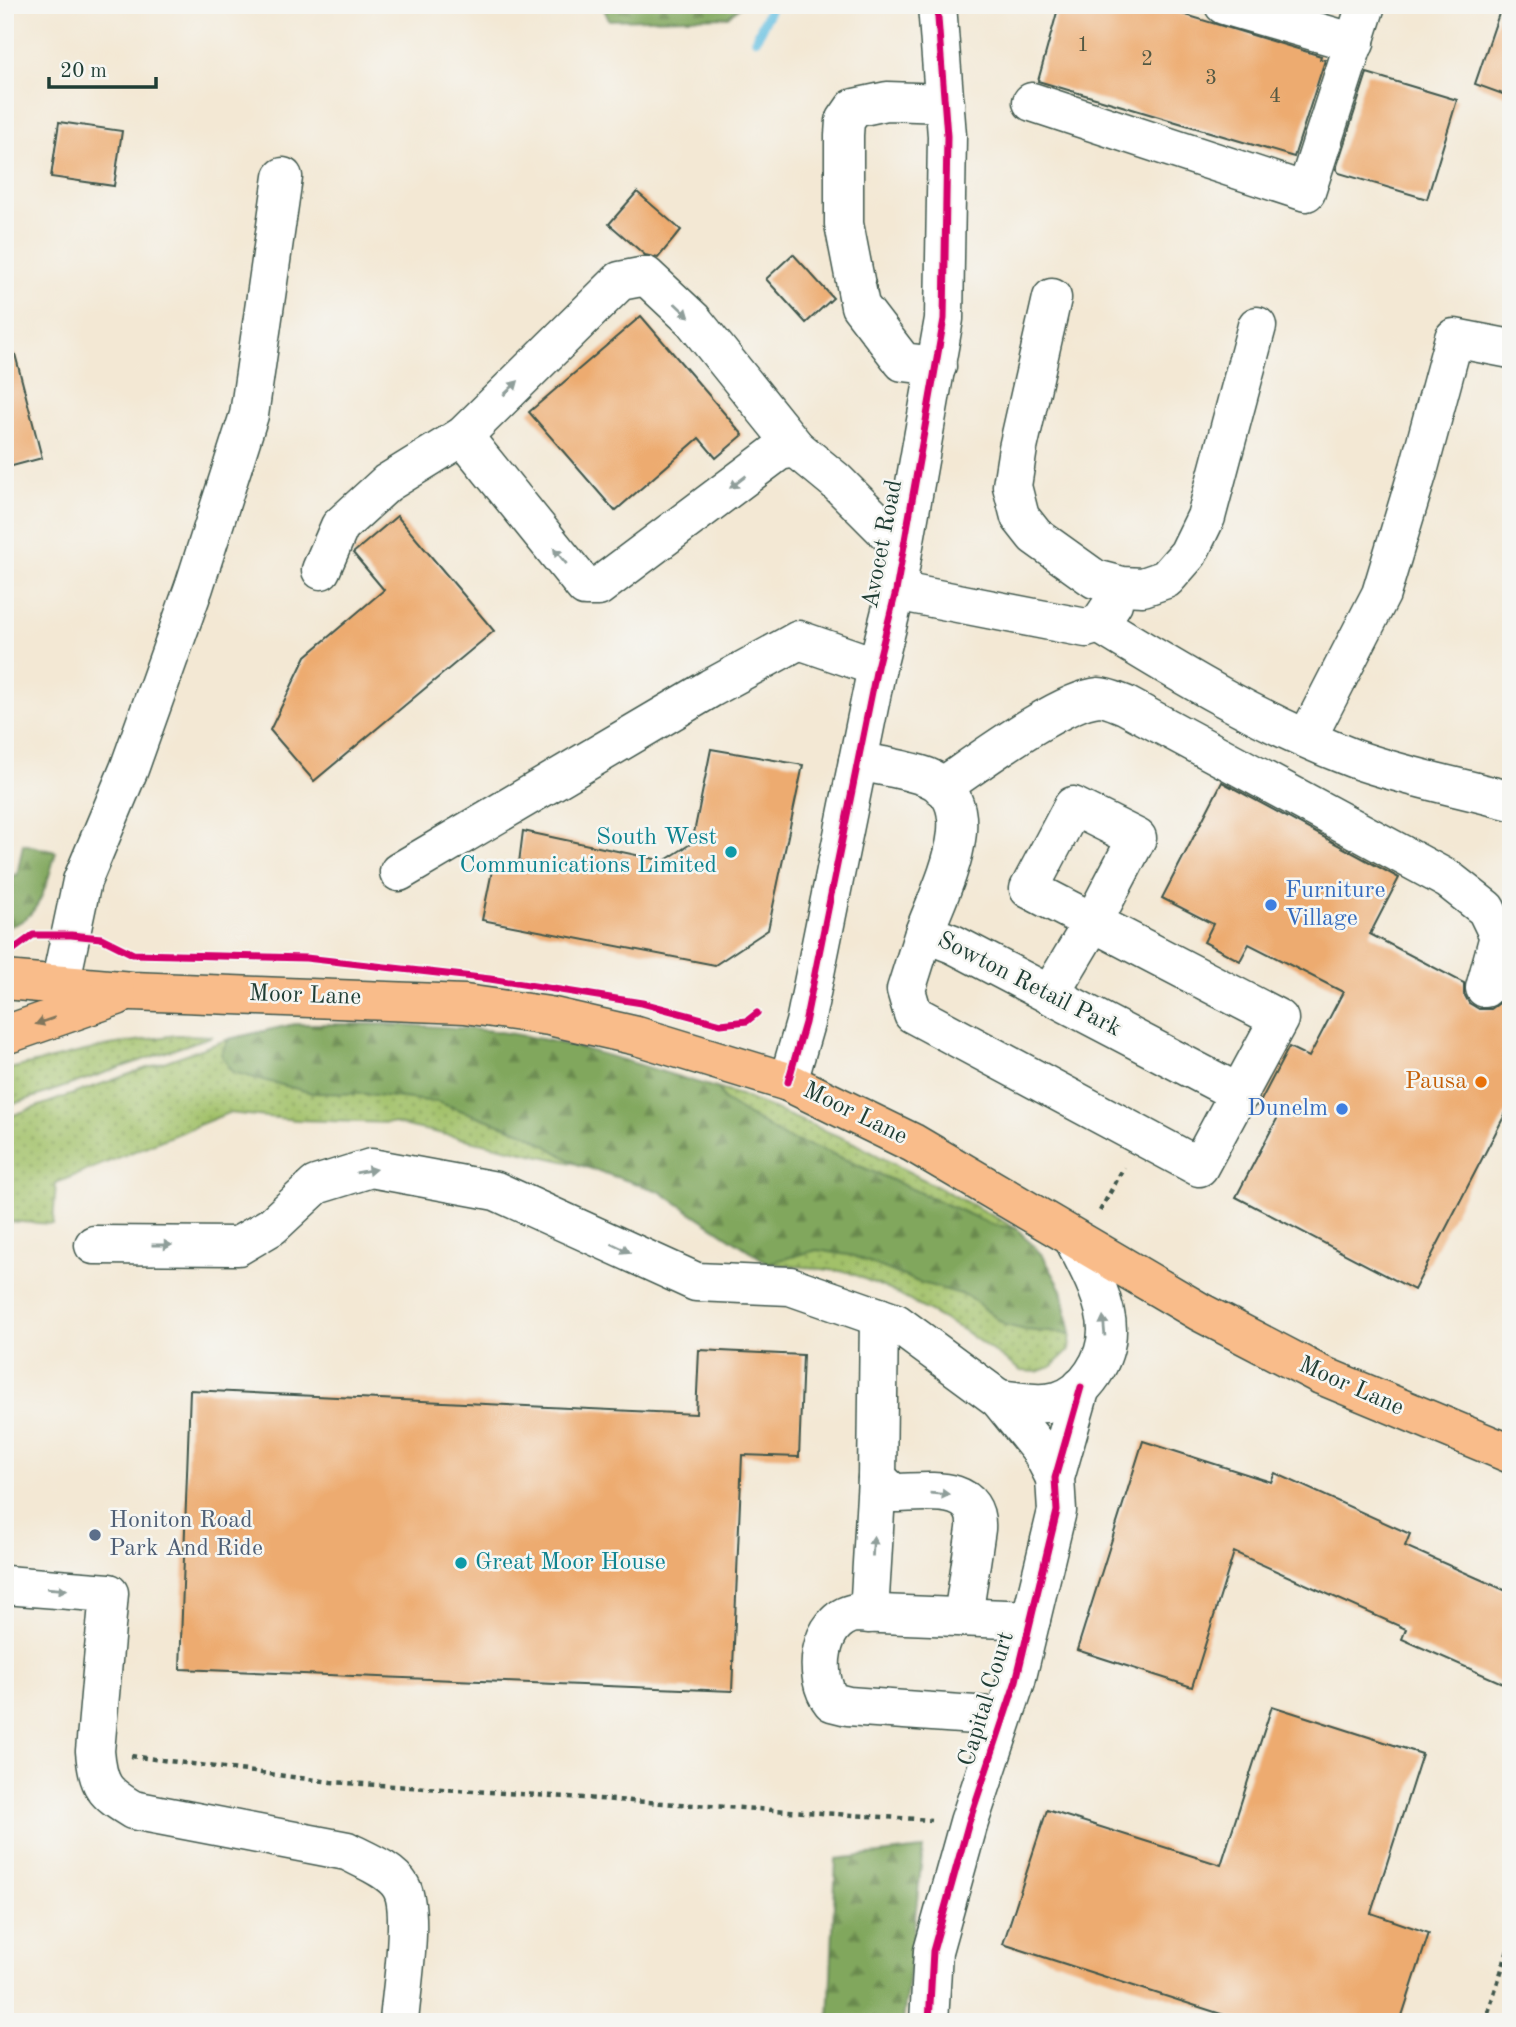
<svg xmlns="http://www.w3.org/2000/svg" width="1516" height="2027" font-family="'Old Standard TT',serif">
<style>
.grass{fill:url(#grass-dots);stroke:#607f4e;stroke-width:2}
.forest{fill:url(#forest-firs);stroke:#507248;stroke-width:2}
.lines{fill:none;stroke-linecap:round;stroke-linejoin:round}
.stream{stroke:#63bfe1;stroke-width:10}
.building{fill:#edab70}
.minor-casing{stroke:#3f574c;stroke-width:41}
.major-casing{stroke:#3f574c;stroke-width:41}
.path{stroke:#3f574c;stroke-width:4.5;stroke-dasharray:5 5;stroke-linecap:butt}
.minor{stroke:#fff;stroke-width:38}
.major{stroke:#f9bc8a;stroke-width:38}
.cycleway-casing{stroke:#f6f6f2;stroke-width:11}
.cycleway{stroke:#d6006c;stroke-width:7}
.oneway{fill:#8f9e9a}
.oneway2{fill:#81765b}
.culture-dot{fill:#0f9aa8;stroke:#f6f6f2;stroke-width:2.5}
.shop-dot{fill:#3f7fe0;stroke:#f6f6f2;stroke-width:2.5}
.food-dot{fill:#e8710a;stroke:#f6f6f2;stroke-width:2.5}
.service-dot{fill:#5c6f8a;stroke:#f6f6f2;stroke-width:2.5}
.labels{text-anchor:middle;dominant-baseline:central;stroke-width:5;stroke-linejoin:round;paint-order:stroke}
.number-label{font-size:21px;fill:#525843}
.street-label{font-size:24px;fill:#1f3d34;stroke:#f6f6f2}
.culture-label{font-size:24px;fill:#0d838f;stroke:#f6f6f2;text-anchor:end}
.shop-label{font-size:24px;fill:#366cbe;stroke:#f6f6f2;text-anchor:start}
.food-label{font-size:24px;fill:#c56008;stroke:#f6f6f2;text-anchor:end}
.service-label{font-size:24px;fill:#4e5e75;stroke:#f6f6f2;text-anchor:start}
</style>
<defs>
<pattern id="grass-dots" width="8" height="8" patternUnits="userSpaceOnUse" patternTransform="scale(1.75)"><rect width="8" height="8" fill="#a2c169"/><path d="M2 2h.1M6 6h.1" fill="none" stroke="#839e57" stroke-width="1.8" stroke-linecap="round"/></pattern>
<pattern id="forest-firs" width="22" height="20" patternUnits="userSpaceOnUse" patternTransform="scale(1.75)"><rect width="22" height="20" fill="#81a75d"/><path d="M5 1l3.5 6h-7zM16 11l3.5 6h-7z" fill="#69894e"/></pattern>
</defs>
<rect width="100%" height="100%" fill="#f6f6f2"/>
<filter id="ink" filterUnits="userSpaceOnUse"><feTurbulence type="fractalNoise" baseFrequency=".0143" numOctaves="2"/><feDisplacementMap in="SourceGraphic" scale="14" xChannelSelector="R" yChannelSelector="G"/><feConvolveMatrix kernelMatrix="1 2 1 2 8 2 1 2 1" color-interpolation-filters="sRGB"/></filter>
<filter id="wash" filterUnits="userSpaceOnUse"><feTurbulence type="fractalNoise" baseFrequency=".00686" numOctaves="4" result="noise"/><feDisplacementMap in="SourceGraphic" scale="28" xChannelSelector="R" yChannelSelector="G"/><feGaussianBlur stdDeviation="1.57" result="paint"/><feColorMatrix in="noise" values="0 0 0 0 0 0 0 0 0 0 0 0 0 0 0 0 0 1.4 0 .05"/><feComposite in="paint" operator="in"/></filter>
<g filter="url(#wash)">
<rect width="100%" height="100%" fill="#f3e8d4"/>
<g class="grass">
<polygon points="295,1024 388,1024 494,1031 572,1046 740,1095 852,1142 1016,1228 1043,1256 1062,1290 1071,1334 1069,1350 1051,1367 1038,1372 1021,1371 963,1330 890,1290 848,1272 768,1263 659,1191 577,1164 393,1123 297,1120 228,1113 56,1183 53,1224 5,1221 5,1118 229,1039"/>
<polygon points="176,1035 213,1036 5,1107 5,1070 110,1045"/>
</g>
<g class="forest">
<polygon points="602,5 742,5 728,17 609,20"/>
<path d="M 23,844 L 56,852 C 47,881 41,922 5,927 L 5,873 L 17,876 Z"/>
<path d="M 295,1024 C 361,1024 427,1024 492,1031 C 569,1040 645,1067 719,1089 L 724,1100 L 786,1138 L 826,1151 L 993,1225 L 1016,1228 L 1043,1256 L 1062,1290 L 1071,1334 L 1025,1330 L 1005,1325 L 968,1296 L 918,1282 L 854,1256 L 817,1250 L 768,1263 L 659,1191 L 577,1164 L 525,1133 L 437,1102 L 367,1094 L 312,1093 L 232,1072 L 221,1054 L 229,1039 Z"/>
<polygon points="923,1849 903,2022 829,2022 836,1859"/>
</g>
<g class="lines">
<polyline class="stream" points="756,39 772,5"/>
</g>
<g id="blocks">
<g class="building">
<polygon points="1059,5 1153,5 1321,56 1320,59 1325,60 1294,157 1038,81"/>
<polygon points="1502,5 1511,5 1511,97 1475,84"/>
<polygon points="1367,73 1457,100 1427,199 1339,173 1336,169"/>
<polygon points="59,122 122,131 114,186 51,177"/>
<polygon points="637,192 681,230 658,258 645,255 609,224"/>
<polygon points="793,254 833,298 806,323 766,279"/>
<polygon points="641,316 743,435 716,458 699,438 615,511 529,412"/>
<polygon points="15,354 42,458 5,468 5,355"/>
<polygon points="397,516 494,631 314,781 270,730 306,656 384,590 353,553"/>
<polygon points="711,749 803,765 768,930 715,965 482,920 493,866 518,871 523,831 664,861 692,843"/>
<polygon points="1222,782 1399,878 1370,934 1464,983 1464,994 1469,1003 1479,1009 1491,1009 1501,1002 1511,1007 1511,1103 1414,1290 1236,1197 1278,1117 1258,1106 1289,1047 1309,1057 1343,992 1249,944 1240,961 1204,942 1213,924 1162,898"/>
<polygon points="699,1350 803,1355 799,1457 742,1455 732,1691 180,1669 190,1390 696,1414"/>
<polygon points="1143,1441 1271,1482 1275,1473 1410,1534 1405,1546 1511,1593 1511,1687 1402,1639 1406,1629 1234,1552 1192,1687 1077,1650"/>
<polygon points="1272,1706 1422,1754 1371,1913 1429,1933 1400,2022 1246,2022 1003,1944 1047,1810 1221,1865"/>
</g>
</g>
</g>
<g filter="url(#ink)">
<use href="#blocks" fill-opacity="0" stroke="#3f574c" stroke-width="2"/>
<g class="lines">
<defs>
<g id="minor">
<polyline points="1224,5 1355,43"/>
<polyline points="1032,102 1306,192 1366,5"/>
<polyline points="1052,298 1018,448 1012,486 1020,517 1035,536 1095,579 1122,586 1143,587 1166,579 1188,554 1206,517 1257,326"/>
<polyline points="937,366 903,362 860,306 844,224 844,135 845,121 854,108 887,101 945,103"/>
<polyline points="463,436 585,587 598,587 779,451 796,448"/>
<polyline points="321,570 340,526 387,483 463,436 620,281 646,276 693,320 796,448 836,481 903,548"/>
<polyline points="896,591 1086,628 1099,624 1113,603"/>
<path d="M 1099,624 C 1182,675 1264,725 1355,759 C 1405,777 1460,787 1511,801"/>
<polyline points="1307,738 1381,594 1419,468 1454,338 1511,349"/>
<path d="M 858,761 C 880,766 906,769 927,777 C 989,802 939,891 924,933 L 953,944 L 1240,1094"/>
<path d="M 942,787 C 976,764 1061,700 1099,697 C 1106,697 1117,702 1125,705 L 1449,880 L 1486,909 L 1499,936 L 1485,988"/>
<polyline points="399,872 711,688 799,640 877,667"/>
<polyline points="924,933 906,990 913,1014 1199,1167 1279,1019 1029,889 1073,806 1137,838 1093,922 1050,994"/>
<polyline points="60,985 82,881 129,769 194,587 249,415 283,177"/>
<polyline points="788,1082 805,1023 877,667 896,591 944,319 947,136 937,5"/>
<polyline points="94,1245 238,1246 272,1226 316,1185 371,1168 496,1191 696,1282 790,1286 896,1323 999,1399 1041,1451 1055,1478"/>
<path d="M 999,1399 C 1018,1401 1038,1406 1058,1401 C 1086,1393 1107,1359 1107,1330 C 1107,1301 1087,1265 1074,1240"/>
<path d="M 877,1478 L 893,1493 C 925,1493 979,1482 976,1529 L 963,1617"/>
<path d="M 5,1585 L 109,1593 L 95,1751 C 98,1786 104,1793 133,1810 L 347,1851 C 364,1860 391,1870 401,1887 C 415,1911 401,1992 399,2022"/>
<polyline points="869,1614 877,1478 879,1317"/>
<path d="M 1003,1717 L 848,1706 L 832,1702 C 812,1677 818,1620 855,1613 L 1031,1620"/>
<polyline points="929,2022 933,1951 969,1822 1016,1681 1057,1511 1055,1478 1081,1387"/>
</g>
<g id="major">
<polyline points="5,980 132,991 465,1004 549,1016 637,1036 788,1082 913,1143 1200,1312 1321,1375 1511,1454"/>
<polyline points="5,1035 117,996"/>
</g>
</defs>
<use href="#minor" class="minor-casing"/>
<use href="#major" class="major-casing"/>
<g class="path">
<polyline points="1100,1211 1124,1167"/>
<polyline points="131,1756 331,1782 931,1820"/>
<polyline points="1485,2022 1511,1941"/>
</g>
<use href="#minor" class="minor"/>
<use href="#major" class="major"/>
<defs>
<g id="cycleway">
<polyline points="5,951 10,952 33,935 71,935 101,938 133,954 306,958 490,979 642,1003 721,1024 747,1021 757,1013"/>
<polyline points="788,1082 805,1023 877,667 896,591 944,319 947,136 937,5"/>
<polyline points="929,2022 933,1951 969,1822 1016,1681 1057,1511 1055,1478 1081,1387"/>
</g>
</defs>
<use href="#cycleway" class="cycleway-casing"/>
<use href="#cycleway" class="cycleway"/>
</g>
<defs><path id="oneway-solid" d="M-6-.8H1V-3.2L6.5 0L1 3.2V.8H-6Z" transform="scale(1.75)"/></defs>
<g class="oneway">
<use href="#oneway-solid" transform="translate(682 310) rotate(43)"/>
<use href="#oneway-solid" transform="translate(511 388) rotate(-44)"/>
<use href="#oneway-solid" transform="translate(738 482) rotate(143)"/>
<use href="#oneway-solid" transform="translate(560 556) rotate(-129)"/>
<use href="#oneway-solid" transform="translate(366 1171) rotate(-10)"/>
<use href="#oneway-solid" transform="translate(162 1245)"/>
<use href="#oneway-solid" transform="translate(621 1248) rotate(25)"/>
<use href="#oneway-solid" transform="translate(1104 1326) rotate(-95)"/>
<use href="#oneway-solid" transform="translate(940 1494) rotate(5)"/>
<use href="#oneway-solid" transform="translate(873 1546) rotate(-87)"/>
<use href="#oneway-solid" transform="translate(57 1589) rotate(4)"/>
</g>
<use class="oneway2" href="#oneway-solid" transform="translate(45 1021) rotate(161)"/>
</g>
<g class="culture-dot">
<circle cx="731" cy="852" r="7"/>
<circle cx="461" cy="1563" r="7"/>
</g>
<g class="shop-dot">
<circle cx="1271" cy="905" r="7"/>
<circle cx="1342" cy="1109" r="7"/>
</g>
<circle class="food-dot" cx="1481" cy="1082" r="7"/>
<circle class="service-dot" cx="95" cy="1535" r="7"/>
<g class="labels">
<g class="number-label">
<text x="1083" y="45">1</text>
<text x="1147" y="59">2</text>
<text x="1211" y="78">3</text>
<text x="1275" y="96">4</text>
</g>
<g class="street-label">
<text transform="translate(883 544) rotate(-79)">Avocet Road</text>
<text transform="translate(1029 985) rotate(27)">Sowton Retail Park</text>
<text transform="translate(305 996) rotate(2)">Moor Lane</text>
<text transform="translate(855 1114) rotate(26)">Moor Lane</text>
<text transform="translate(1351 1387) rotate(24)">Moor Lane</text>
<text transform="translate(987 1699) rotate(-73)">Capital Court</text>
</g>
<g class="culture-label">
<text x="717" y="838">South West<tspan x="717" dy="28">Communications Limited</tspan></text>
<text x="475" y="1563" text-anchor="start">Great Moor House</text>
</g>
<g class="shop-label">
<text x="1285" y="891">Furniture<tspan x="1285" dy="28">Village</tspan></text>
<text x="1328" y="1109" text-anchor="end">Dunelm</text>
</g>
<g class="food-label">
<text x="1467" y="1082">Pausa</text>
</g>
<g class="service-label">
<text x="109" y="1521">Honiton Road<tspan x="109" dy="28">Park And Ride</tspan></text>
</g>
</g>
<rect width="1516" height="2027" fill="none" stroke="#f6f6f2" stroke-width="28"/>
<path d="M49 77v10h107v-10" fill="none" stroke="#1f3d34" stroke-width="3.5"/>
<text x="60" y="77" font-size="21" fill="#1f3d34" stroke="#f6f6f2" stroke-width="5" paint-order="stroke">20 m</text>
</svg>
